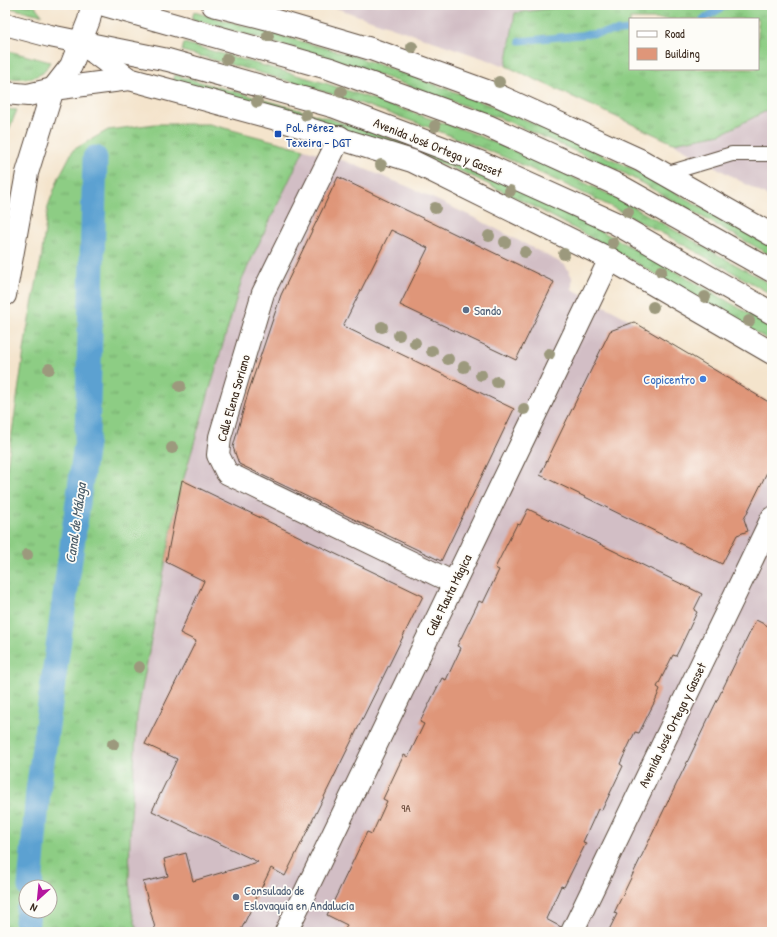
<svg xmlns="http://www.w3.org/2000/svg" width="777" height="937" font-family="'Patrick Hand',sans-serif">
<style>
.industrial{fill:#d2bec5;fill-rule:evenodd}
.grass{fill:url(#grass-tufts);stroke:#647c51;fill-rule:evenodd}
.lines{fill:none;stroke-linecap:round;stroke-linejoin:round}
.stream{stroke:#5ba1d1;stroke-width:7}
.canal{stroke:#5ba1d1;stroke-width:25}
.building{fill:#df9679}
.lane-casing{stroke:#574638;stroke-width:16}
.street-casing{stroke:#574638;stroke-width:24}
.primary-casing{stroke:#574638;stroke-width:24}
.lane{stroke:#fff;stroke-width:14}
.street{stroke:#fff;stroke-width:22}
.primary{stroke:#fff;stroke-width:22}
.tree{fill:#9c997d}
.transit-dot{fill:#1a4fb4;stroke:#fdfcf7;stroke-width:1.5}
.service-dot{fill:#5c6f8a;stroke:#fdfcf7;stroke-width:1.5}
.shop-dot{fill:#3f7fe0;stroke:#fdfcf7;stroke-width:1.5}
.labels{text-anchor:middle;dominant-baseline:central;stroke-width:3.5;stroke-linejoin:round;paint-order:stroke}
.number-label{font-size:11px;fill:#644535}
.transit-label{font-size:13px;fill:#164399;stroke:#fdfcf7;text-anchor:start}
.street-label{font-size:13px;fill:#3b2a1e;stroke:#fdfcf7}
.service-label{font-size:13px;fill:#4e5e75;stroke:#fdfcf7;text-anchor:start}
.shop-label{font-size:13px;fill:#366cbe;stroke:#fdfcf7;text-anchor:end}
.water-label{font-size:14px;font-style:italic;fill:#485a66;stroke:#fdfcf7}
</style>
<defs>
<pattern id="grass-tufts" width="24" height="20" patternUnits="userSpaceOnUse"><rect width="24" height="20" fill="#8dcd84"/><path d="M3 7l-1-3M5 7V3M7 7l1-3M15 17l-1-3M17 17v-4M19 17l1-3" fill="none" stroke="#74a76b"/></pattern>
</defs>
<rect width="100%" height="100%" fill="#fdfcf7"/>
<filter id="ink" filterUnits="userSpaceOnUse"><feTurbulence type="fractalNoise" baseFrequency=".025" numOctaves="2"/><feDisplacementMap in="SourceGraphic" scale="8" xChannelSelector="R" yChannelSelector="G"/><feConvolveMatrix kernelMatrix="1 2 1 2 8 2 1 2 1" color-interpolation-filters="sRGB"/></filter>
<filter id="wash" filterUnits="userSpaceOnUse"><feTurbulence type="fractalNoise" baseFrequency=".012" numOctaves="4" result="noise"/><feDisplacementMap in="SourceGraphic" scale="16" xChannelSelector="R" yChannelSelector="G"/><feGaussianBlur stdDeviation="0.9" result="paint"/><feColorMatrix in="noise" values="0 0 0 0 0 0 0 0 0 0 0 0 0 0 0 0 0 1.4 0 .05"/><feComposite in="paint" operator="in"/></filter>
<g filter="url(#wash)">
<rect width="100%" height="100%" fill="#f4e4cc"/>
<g class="industrial">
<path d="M 327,5 L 772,5 L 772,199 L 673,143 L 506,66 ZM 630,19 L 758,19 L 758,69 L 630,69 Z"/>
<polygon points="304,149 345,161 409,187 479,220 565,265 572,277 572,289 634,322 772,404 772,932 138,932 132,912 129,881 130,833 137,716 176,505 242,279"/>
</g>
<g class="grass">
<polygon points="5,5 34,5 42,15 5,7"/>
<path d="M 579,5 L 772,5 L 772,108 L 721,134 L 673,143 L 506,66 L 515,13 ZM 630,19 L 758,19 L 758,69 L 630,69 Z"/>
<polygon points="194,12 354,56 436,85 508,112 627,166 772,246 772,256 622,172 507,121 351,65 192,19"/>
<path d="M 184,43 L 325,83 L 467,131 L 536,160 L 619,199 L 772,285 L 772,295 C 673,237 572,183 464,141 C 372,104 277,77 182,51 Z"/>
<polygon points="5,50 50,62 43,73 32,78 5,79"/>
<path d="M 175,75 C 251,96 329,117 404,143 C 532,188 655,259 772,327 L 772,342 L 614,250 L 529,204 L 467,174 L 403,148 L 173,81 Z"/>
<polygon points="5,109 17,110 8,132 5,152"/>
<path d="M 155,124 L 209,124 L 304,149 L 242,279 L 176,505 L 137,716 L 130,833 L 129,881 L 132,912 L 138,932 L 5,932 L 5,481 L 27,330 L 41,260 L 48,206 L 59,177 L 73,150 L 108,130 ZM 26,887 L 50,887 L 50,911 L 26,911 Z"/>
</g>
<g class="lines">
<g class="stream">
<polyline points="703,19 727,5"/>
<polyline points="520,41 630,30"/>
</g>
<g class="canal">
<polyline points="30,887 38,791 87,437 95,158"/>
<polyline points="26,932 28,911"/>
</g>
</g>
<g id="blocks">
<g class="building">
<polygon points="338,177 554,282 516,360 400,305 428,248 391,230 343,326 514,409 441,561 239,464 233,447 248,393 281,295"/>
<polygon points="634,322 772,404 772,462 744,519 748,531 737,535 722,564 540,475 610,331"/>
<polygon points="182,480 423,596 285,876 271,868 240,932 156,932 143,882 168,876 164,859 186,853 193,881 258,862 152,811 177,759 145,744 196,641 180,633 204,581 166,562"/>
<polygon points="528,509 702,594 694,610 697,612 680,648 676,656 673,655 657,687 660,689 656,699 639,733 635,732 620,764 623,766 602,810 598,809 583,842 586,843 564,887 561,886 546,919 561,927 560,932 344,932 347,925 327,915 367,832 372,834 387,801 383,799 398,767 404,755 408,757 424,724 420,722 442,678 446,680 461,648 457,646 462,636 479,601 483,603 499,570 495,568 517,524 520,525"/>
<polygon points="756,620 772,628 772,932 608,932 617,914 614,913"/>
</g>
</g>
</g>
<g filter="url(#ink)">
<use href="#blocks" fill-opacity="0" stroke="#574638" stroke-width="1"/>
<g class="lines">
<defs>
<polyline id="lane" points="665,174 732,154 772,154"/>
<g id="street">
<polyline points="213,5 273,20 371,49 495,94 640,160 772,235"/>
<polyline points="80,42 129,79 280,120 412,161 610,259 772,353"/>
<polyline points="53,89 129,79"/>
<polyline points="340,137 263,293 220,437 218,455 227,473 454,583"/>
<polyline points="286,932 610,259"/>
<polyline points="572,932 772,518"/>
</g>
<g id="primary">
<polyline points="104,5 331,69 488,126 620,186 772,271"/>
<polyline points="5,24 50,36 168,60 335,107 480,162 615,223 772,313"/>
<polyline points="5,93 28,95 53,89"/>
<polyline points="5,295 27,173 53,89 71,66 89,20 92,5"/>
</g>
</defs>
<use href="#lane" class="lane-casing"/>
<use href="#street" class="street-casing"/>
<use href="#primary" class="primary-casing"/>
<use href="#lane" class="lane"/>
<use href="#street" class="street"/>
<use href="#primary" class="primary"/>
</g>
<g class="tree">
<circle cx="268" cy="36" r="6"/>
<circle cx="412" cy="47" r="6"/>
<circle cx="227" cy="59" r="6"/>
<circle cx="499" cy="82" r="6"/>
<circle cx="341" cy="92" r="6"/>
<circle cx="257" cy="102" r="6"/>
<circle cx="306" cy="115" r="6"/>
<circle cx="435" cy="126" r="6"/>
<circle cx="381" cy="165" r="6"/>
<circle cx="510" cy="191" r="6"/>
<circle cx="435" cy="208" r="6"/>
<circle cx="628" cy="212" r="6"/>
<circle cx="489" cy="236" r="6"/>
<circle cx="505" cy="242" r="6"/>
<circle cx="613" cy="243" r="6"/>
<circle cx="525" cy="252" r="6"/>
<circle cx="564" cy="254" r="6"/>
<circle cx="661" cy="271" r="6"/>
<circle cx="705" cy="297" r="6"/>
<circle cx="653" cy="307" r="6"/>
<circle cx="749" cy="321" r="6"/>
<circle cx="382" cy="327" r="6"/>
<circle cx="399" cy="335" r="6"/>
<circle cx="415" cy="343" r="6"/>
<circle cx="432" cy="351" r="6"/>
<circle cx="549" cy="354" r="6"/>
<circle cx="448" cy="359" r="6"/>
<circle cx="464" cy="367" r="6"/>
<circle cx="49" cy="369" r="6"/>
<circle cx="481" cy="375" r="6"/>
<circle cx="497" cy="382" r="6"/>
<circle cx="180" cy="386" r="6"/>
<circle cx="524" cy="409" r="6"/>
<circle cx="172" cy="448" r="6"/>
<circle cx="27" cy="555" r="6"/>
<circle cx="139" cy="667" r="6"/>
<circle cx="113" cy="744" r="6"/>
</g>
</g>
<rect class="transit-dot" x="274" y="130" width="8" height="8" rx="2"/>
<g class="service-dot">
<circle cx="466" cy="310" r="4"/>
<circle cx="236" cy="897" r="4"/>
</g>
<circle class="shop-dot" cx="703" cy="379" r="4"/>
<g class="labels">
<g class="number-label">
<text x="406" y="808">9A</text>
</g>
<g class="transit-label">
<text x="286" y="127">Pol. Pérez<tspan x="286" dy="15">Texeira - DGT</tspan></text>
</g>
<g class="street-label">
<text transform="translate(438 147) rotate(22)">Avenida José Ortega y Gasset</text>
<text transform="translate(233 398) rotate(-74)">Calle Elena Soriano</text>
<text transform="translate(448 595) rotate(-64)">Calle Flauta Mágica</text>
<text transform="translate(672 725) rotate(-64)">Avenida José Ortega y Gasset</text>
</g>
<g class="service-label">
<text x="474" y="310">Sando</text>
<text x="244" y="890">Consulado de<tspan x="244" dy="15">Eslovaquia en Andalucía</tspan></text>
</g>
<g class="shop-label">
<text x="695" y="379">Copicentro</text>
</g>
<g class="water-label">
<text transform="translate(75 523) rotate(-82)">Canal de Málaga</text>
</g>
</g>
<rect width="777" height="937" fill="none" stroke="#fdfcf7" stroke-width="20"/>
<rect x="629" y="18" width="130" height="52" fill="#fdfcf7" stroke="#afa8a0"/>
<rect x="637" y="31" width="20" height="6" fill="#ffffff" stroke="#afa8a0"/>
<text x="665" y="38" font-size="12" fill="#3b2a1e">Road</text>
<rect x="637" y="48" width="20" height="12" fill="#df9679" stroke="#afa8a0"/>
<text x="665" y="58" font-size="12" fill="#3b2a1e">Building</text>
<g transform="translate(38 899) rotate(207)"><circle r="19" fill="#fdfcf7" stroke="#afa8a0"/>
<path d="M0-3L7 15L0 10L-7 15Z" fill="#b5179e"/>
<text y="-6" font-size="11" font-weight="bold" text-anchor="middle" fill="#3b2a1e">N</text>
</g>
</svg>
